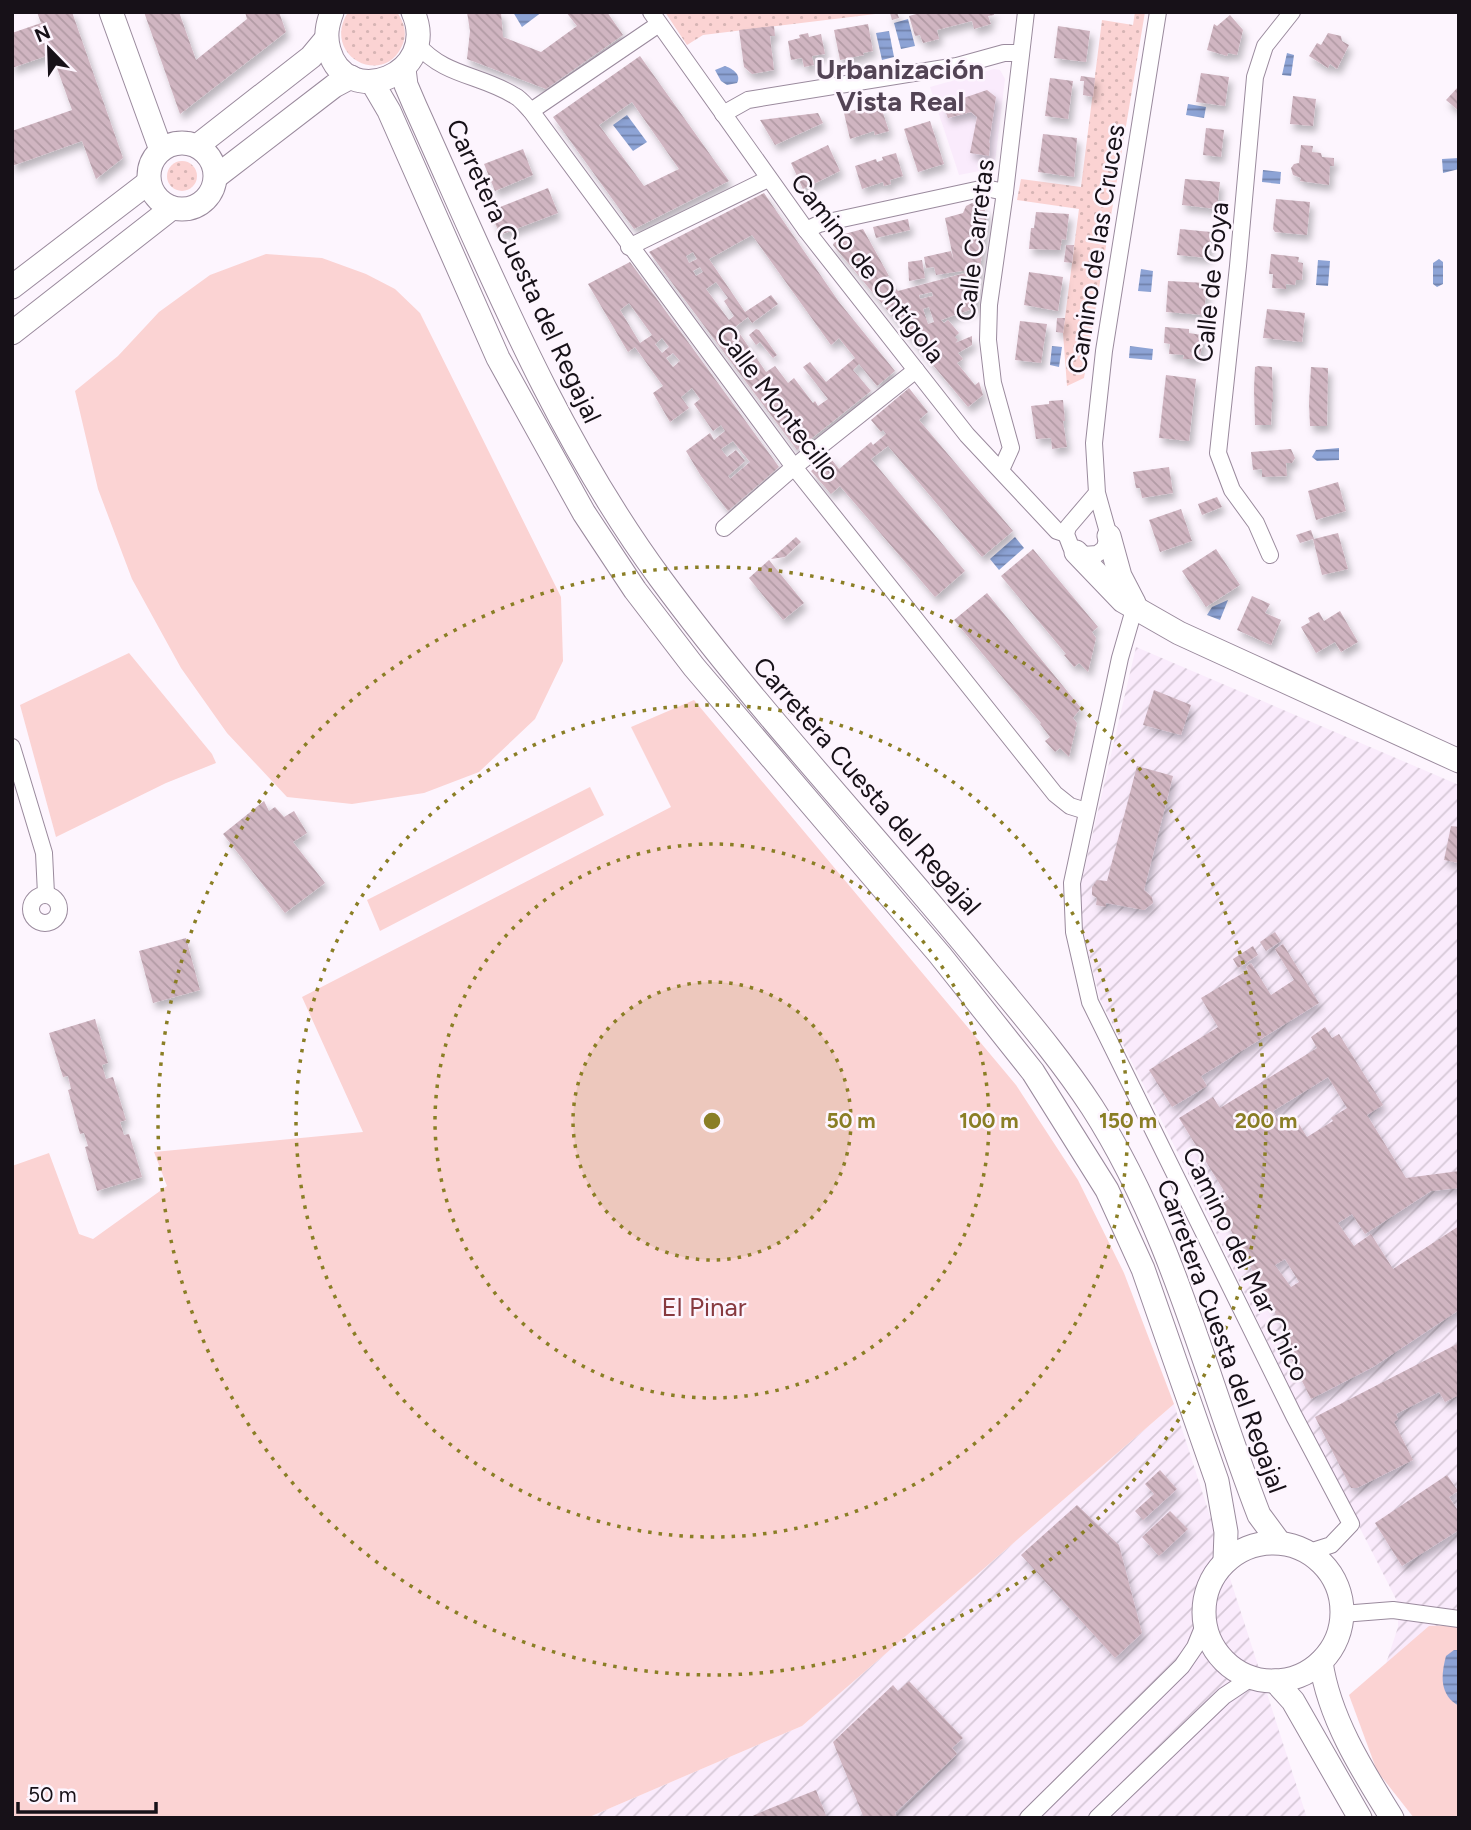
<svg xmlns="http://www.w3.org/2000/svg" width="1471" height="1830" font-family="Figtree,sans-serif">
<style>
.built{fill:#faebfc}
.industrial{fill:url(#industrial-furrows)}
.park{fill:#fbd3d3}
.garden{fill:url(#garden-dots)}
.water{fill:url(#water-rules)}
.building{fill:url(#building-back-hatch);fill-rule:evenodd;filter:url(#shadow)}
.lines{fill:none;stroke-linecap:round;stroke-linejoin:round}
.street-casing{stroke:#9a8a9d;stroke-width:18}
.secondary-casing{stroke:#9a8a9d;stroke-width:25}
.street{stroke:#fff;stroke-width:16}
.secondary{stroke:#fff;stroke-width:23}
.ring{fill:none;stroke:#8a7e25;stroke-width:3.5;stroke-dasharray:3.5 7}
.labels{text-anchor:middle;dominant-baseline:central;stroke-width:5;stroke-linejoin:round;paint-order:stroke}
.street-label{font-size:26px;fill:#171118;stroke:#fdf5fe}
.park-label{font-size:26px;fill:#87393f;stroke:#fdf5fe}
.neighbourhood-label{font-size:28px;font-weight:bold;fill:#534455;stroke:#fdf5fe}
.centre{fill:#8a7e25;stroke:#fdf5fe;stroke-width:3.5}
.ring-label{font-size:21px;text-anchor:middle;font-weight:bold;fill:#8a7e25;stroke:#fdf5fe;stroke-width:5;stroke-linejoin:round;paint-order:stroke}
</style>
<defs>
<pattern id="industrial-furrows" width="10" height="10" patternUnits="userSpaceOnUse" patternTransform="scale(1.75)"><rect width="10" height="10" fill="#faebfc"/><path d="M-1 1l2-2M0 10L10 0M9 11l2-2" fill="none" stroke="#d6c8d7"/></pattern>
<pattern id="garden-dots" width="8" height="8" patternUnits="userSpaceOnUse" patternTransform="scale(1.75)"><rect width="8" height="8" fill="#fbd3d3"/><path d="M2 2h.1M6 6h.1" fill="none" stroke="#d6b4b4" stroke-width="1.8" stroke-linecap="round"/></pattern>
<pattern id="water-rules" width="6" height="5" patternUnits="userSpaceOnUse" patternTransform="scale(1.75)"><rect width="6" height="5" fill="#8da3d5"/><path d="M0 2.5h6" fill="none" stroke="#7283ac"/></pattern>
<pattern id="building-back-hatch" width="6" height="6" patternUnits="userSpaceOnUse" patternTransform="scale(1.75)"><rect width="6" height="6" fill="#d0b5c1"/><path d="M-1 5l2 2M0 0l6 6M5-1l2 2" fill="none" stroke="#b29ba5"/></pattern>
<filter id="shadow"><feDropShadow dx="3.5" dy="6" stdDeviation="3.5" flood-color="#0004"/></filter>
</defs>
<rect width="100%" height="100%" fill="#fdf5fe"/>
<polygon class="built" points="994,69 1000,70 1005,79 995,163 990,169 959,175 930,87"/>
<g class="industrial">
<polygon points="1136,647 1459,785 1459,1721 1377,1691 1398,1627 1398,1603 1301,1412 1184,1165 1100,999 1083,931 1080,888"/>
<polygon points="1174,1404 1307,1818 587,1818 802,1726"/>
</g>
<g class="park">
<polygon points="266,254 322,258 366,274 395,289 420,313 561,597 563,661 535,719 479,772 424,793 352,804 287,797 227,733 181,668 132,579 98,489 75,391 118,356 159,312 210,275"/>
<polygon points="129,653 212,754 216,763 166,783 56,837 20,705"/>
<polygon points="694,700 1016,1085 1078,1180 1124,1273 1174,1404 802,1726 587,1818 12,1818 12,1166 49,1153 79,1234 93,1239 167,1186 154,1152 363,1132 302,997 671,807 631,727"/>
<polygon points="590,787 604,815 380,931 367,900"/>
<polygon points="1459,1625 1459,1818 1414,1818 1377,1771 1349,1695 1429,1626"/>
</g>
<g class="garden">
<path d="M 348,12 L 397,12 C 405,24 408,35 401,48 C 381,87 321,55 348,12 Z"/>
<polygon points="665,12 892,12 703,35 687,45"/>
<polygon points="1135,12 1145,12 1084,378 1067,386 1063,333 1079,209 1017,200 1021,179 1081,187 1102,20 1133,25"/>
<circle cx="182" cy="176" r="15"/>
</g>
<g class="water">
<polygon points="513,12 542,12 522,27"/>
<polygon points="908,19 915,46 901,49 894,23"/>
<polygon points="889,31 894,57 882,60 876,33"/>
<polygon points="1287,53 1294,55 1291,76 1282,75"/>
<path d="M 725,66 C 731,68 742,74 737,83 L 727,85 L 721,81 L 715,70 Z"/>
<polygon points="1188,104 1206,107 1204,118 1186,115"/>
<polygon points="627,115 647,142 633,151 613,125"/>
<polygon points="1459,158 1459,169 1443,173 1442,159"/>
<polygon points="1263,170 1281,172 1280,184 1262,182"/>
<polygon points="1439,259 1443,262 1443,284 1437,287 1433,284 1433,263"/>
<polygon points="1318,260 1330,261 1328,286 1316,285"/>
<polygon points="1141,269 1153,271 1151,292 1138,291"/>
<polygon points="1052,346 1062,347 1059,367 1050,365"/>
<polygon points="1130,346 1153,349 1152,360 1129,358"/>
<polygon points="1339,448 1339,460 1317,461 1312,457 1316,450"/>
<polygon points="1015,537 1024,548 999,570 990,559"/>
<polygon points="1228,600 1220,620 1207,615 1212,607"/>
<path d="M 1454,1650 L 1459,1650 L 1459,1706 C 1439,1695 1441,1675 1446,1656 Z"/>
</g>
<g class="building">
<polygon points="37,12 72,12 123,158 96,179 82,141 12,166 12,131 72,110 52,54 12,68 12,33 41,23"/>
<polygon points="144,12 179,12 196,60 247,19 245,12 279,12 286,32 180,114"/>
<polygon points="467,12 501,12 503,37 541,52 577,26 566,12 607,12 623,35 546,89 467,59 470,31"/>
<polygon points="892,12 897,12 899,18 892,20 890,13"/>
<polygon points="923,12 994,12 994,15 988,16 991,24 974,29 972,21 937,30 939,39 923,43 920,35 915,36 909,16"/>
<polygon points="1230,15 1243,30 1237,55 1228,53 1227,56 1207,50 1214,24 1217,26"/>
<polygon points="868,24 873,51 863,53 864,55 840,60 834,30"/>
<polygon points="774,26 775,36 770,36 774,70 752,74 744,67 739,30"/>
<polygon points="1058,26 1090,31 1086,62 1054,58"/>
<polygon points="808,33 809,37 821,34 825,54 812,56 814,65 804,67 802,58 791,60 788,41 800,38 799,35"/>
<polygon points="1328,33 1341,36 1342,41 1349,45 1337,69 1330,64 1328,68 1309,56 1317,43 1321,45"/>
<path d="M 640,56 L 729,181 L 634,229 L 553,117 ZM 632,102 L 679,169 L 644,186 L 599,125 Z"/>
<polygon points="1201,73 1229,77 1225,106 1196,102"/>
<polygon points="1081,76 1095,78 1093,97 1083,95 1084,81 1080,81"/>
<polygon points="1050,78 1073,81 1068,119 1045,116"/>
<polygon points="1459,86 1459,111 1446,100"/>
<polygon points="987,90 996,97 989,143 990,143 989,156 970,153 977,117 971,112 948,118 943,105"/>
<polygon points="1293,96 1316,99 1313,126 1290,124"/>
<polygon points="868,106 870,111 881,107 889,131 875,135 874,131 850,139 844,113"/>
<polygon points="818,113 823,123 775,145 760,120"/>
<polygon points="930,121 944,164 918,172 904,129"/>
<polygon points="1206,128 1224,130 1221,157 1203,155"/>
<polygon points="1043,134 1077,138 1074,177 1038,172"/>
<polygon points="828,145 840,171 803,189 791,163"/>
<polygon points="1301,145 1313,146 1312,152 1321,153 1322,157 1334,158 1334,166 1330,166 1329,185 1300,181 1301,178 1293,175 1291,168 1294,164 1299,163"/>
<polygon points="523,149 533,175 495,191 484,164"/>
<polygon points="896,153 903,176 890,180 891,184 884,186 883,182 862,189 855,166 876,159 877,162 883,160 882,157"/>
<polygon points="1185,179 1220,182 1217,209 1182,205"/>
<polygon points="548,188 558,213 500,235 490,211"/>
<path d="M 764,193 L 839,302 L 895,371 L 877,386 L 859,364 L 853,370 L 871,391 L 797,450 L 649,252 ZM 752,235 L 831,345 L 839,338 L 855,358 L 826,382 L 810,362 L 803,367 L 828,399 L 818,406 L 815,401 L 813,403 L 794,378 L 788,383 L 775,366 L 766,372 L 735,327 L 748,317 L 752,323 L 778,304 L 771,295 L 745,312 L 709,259 ZM 693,252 L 697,259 L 689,263 L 686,256 ZM 700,267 L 703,272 L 696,276 L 693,271 ZM 716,282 L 728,298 L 724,301 L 734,316 L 729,320 L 706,289 Z"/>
<polygon points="1276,199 1310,202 1307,235 1275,232 1273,229"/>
<path d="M 972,203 L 983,206 L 987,215 L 975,308 L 941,320 L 944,323 L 948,320 L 959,333 L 955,337 L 958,340 L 955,343 L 972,336 L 972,345 L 958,353 L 963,359 L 957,363 L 975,385 L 979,382 L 983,395 L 968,407 L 833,245 L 837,236 L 863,229 L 889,276 L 885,277 L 898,291 L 969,272 L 968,270 L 936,275 L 934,267 L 926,268 L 924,257 L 951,251 L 954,262 L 945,218 L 963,213 L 966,206 ZM 932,292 L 933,296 L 920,299 L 919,295 ZM 929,307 L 934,322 L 928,324 L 923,309 Z"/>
<polygon points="1036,212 1069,214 1066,240 1062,239 1060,250 1029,249 1031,228 1034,228"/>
<polygon points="908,219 910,230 876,238 873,227"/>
<polygon points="1180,229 1211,232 1208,258 1177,255"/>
<polygon points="1066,245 1074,245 1072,263 1064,262"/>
<polygon points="1271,254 1299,257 1298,262 1303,263 1302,280 1296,280 1295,285 1286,284 1286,289 1272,288 1273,274 1269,274"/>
<polygon points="922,260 925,278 909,281 908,262"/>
<path d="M 630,262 L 779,467 L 728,511 L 701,476 L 686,451 L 710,433 L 714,440 L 725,431 L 721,425 L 713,431 L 694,404 L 700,399 L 692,388 L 681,397 L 689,408 L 670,422 L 653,393 L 663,386 L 635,347 L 628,352 L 588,284 ZM 629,303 L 652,335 L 640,343 L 620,310 ZM 662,338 L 669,347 L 662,353 L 655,344 ZM 673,353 L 680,361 L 673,367 L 666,358 ZM 733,441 L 750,462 L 730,479 L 728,476 L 745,461 L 736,450 L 727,457 L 721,449 Z"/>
<polygon points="1029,272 1063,277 1058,311 1024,305"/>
<polygon points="1168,281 1207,283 1204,315 1166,312"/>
<polygon points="1267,309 1305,313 1302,342 1263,338"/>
<polygon points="1057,318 1065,318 1063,333 1056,332"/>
<polygon points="1020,321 1047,324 1041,363 1015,360"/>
<polygon points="1165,327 1189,329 1189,333 1202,335 1203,343 1199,359 1183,359 1184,355 1169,354 1170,344 1164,343"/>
<polygon points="756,329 759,330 777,355 773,358 760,342 756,345 749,335"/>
<polygon points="1258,366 1272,367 1273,402 1272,402 1271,425 1255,425 1254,389 1255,367"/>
<polygon points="1311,367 1328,368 1327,426 1310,426 1309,403"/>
<polygon points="1166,375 1196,379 1189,441 1159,438"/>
<polygon points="909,388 928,412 919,420 1013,531 982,557 888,446 871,459 965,571 935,597 840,486 831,494 811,471 829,456 839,469 871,442 873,445 886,434 883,430 881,432 871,420"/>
<polygon points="1063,400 1065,421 1063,421 1067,447 1052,449 1051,438 1036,439 1031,406 1049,404 1049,401"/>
<polygon points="1291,449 1295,458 1292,463 1286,463 1287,476 1262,477 1262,469 1253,470 1251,452"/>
<polygon points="1169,467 1173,493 1142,498 1140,488 1136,488 1133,472"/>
<polygon points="1338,482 1346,511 1316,520 1308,491"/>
<polygon points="1217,497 1222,507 1202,515 1198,504"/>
<polygon points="1181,509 1192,541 1160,552 1149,520"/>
<polygon points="1311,530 1314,539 1338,533 1348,569 1322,575 1313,539 1300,543 1296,535"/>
<polygon points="796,537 801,542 785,557 771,559"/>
<polygon points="1033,549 1098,627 1092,632 1096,638 1088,672 1079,663 1074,667 1064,655 1066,654 1001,576"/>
<polygon points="1216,549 1240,585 1206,607 1182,571"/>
<polygon points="769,560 804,603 783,620 749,578"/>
<polygon points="987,593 1081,708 1073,718 1077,723 1069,757 1060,748 1055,752 1045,741 1050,737 1040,724 1041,723 954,620"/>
<polygon points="1252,596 1270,604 1265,613 1281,620 1271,645 1237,630"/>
<polygon points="1340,611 1358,642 1341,652 1335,642 1316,653 1301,627 1310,622 1308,618 1319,612 1324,621"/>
<polygon points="1154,690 1191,705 1181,735 1143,725"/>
<polygon points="1137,766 1173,776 1144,890 1152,897 1153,903 1144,910 1106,903 1106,907 1096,905 1097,898 1092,895 1092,887 1097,880 1107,881"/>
<polygon points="264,801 269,811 275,807 284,817 294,811 307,833 293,842 325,883 285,913 223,834"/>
<polygon points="1451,826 1459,827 1459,863 1444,860"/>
<polygon points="1275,932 1281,941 1266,951 1260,942"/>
<polygon points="186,938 200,990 153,1003 139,951"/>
<polygon points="1283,944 1319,1003 1201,1076 1207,1086 1172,1107 1149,1070 1218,1027 1201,998 1248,970 1246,967 1251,963 1271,995 1294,980 1275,949"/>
<polygon points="1253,946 1258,955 1238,968 1233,959"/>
<polygon points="95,1019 108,1063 102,1065 106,1079 113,1077 126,1120 120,1122 124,1135 129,1134 142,1177 97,1191 85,1147 88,1146 84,1133 80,1134 68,1090 71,1089 68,1076 63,1077 49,1033"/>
<path d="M 1325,1027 L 1332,1038 L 1339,1034 L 1383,1105 L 1367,1115 L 1406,1178 L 1459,1171 L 1459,1188 L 1431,1191 L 1365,1234 L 1352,1214 L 1338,1223 L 1354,1246 L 1371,1234 L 1393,1269 L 1459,1226 L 1459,1310 L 1373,1367 L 1311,1399 L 1283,1343 L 1289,1339 L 1218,1206 L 1229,1199 L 1179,1118 L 1213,1097 L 1220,1108 L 1317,1048 L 1311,1037 ZM 1328,1077 L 1347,1108 L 1331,1118 L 1333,1121 L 1307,1137 L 1297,1121 L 1284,1129 L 1273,1111 ZM 1285,1259 L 1299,1282 L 1291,1287 L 1275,1265 Z"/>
<polygon points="1459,1343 1459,1395 1445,1402 1439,1392 1396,1414 1398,1419 1394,1422 1413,1460 1357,1488 1351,1488 1315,1417"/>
<polygon points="1160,1470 1177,1489 1143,1520 1135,1511 1154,1494 1145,1484"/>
<polygon points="1447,1475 1458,1491 1449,1497 1459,1512 1459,1530 1402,1566 1375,1523"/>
<polygon points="1077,1505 1119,1545 1142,1633 1115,1658 1021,1555"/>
<polygon points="1170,1511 1188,1529 1159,1556 1142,1537"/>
<polygon points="909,1681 963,1738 952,1748 957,1754 895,1813 897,1818 864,1818 833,1742 893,1685 898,1691"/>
<polygon points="816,1790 827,1818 748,1818 766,1810"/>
</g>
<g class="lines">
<defs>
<g id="street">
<polyline points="651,12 806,230 967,435 1057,531 1066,534"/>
<path d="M 418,45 C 444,76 482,75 515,96 C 521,99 526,106 531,111 L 794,467 L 1055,794 L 1070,806 L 1086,811"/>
<polyline points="531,111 659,24"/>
<polyline points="723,114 748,100 957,66 1004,53 1021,53"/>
<polyline points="806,230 819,224 985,188 1005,192"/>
<polyline points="629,247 768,179"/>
<polyline points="1001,470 1011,448 993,383 988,340 989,305 1005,192 1026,12"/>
<polyline points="1097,493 1068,527 1066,534 1071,547 1083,555 1097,554 1104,549 1109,536 1097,493 1094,443 1104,351 1158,12"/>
<polyline points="724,528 794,467 916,370"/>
<polyline points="1270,555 1256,523 1232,490 1218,453 1238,266 1255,77 1265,46 1292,12"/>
<polyline points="1135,606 1120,658 1072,883 1074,932 1090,1002 1294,1416 1351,1524 1331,1545 1309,1552"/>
<polyline points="12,747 44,853 46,894"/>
<circle cx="45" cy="909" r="14"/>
<polyline points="1342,1614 1393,1610 1459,1619"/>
<polyline points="1028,1818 1182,1666 1195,1647 1204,1625"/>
<polyline points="1097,1818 1224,1696 1251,1678"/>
</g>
<g id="secondary">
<polyline points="111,12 161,150"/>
<path d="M 332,12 C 327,25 325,36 329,50 C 346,111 441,75 413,12"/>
<path d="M 404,69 L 406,85 L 415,106 C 488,267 554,434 660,578 C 760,714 878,837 985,969 C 1022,1014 1060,1058 1092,1107 C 1172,1231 1206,1378 1259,1515 L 1279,1542"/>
<polyline points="372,82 389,111 498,358 584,513 635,590 694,667 940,955 1033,1072 1107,1190 1143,1269 1217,1481 1226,1532 1225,1560"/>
<circle cx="182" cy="176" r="33"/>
<polyline points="197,146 311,57 326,39"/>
<polyline points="217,176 334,86 351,77"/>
<polyline points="12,287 149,182"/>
<polyline points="12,333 172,208"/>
<polyline points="1109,536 1120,576 1134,603"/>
<polyline points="1076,552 1123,601 1179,633 1459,761"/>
<circle cx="1273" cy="1612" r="69"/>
<path d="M 1321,1662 C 1329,1718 1362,1770 1392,1818"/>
<polyline points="1275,1681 1293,1701 1360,1818"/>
</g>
</defs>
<use href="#street" class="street-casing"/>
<use href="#secondary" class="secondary-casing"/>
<use href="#street" class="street"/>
<use href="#secondary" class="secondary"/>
</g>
<circle cx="712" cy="1121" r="139" fill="#8a7e25" fill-opacity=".12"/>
<g class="ring">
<circle cx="712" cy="1121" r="139"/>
<circle cx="712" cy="1121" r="277"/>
<circle cx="712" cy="1121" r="416"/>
<circle cx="712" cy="1121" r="554"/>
</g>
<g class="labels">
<g class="street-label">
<text transform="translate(975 240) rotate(-83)">Calle Carretas</text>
<text transform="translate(1096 249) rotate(-81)">Camino de las Cruces</text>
<text transform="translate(868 268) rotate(52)">Camino de Ontígola</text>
<text transform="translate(524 271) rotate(65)">Carretera Cuesta del Regajal</text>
<text transform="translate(1211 282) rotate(-84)">Calle de Goya</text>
<text transform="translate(778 403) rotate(53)">Calle Montecillo</text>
<text transform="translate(867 786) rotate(49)">Carretera Cuesta del Regajal</text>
<text transform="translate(1246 1264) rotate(64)">Camino del Mar Chico</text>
<text transform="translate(1222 1336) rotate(70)">Carretera Cuesta del Regajal</text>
</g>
<g class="park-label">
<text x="704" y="1307">El Pinar</text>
</g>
<g class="neighbourhood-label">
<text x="900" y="69">Urbanización<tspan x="900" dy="32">Vista Real</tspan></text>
</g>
</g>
<circle cx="712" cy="1121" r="10" class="centre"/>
<g class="ring-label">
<text x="851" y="1128">50 m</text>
<text x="989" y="1128">100 m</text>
<text x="1128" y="1128">150 m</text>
<text x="1266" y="1128">200 m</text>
</g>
<rect width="1471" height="1830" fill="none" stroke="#171118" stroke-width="28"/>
<g transform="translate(49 49) rotate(337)" stroke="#fdf5fe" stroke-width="5" paint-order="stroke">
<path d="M0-5L12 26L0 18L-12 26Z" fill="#171118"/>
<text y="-10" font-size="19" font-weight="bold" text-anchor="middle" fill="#171118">N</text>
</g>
<path d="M18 1802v10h138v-10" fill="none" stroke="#171118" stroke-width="3.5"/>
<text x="28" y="1802" font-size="21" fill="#171118" stroke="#fdf5fe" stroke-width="5" paint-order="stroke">50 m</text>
</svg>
